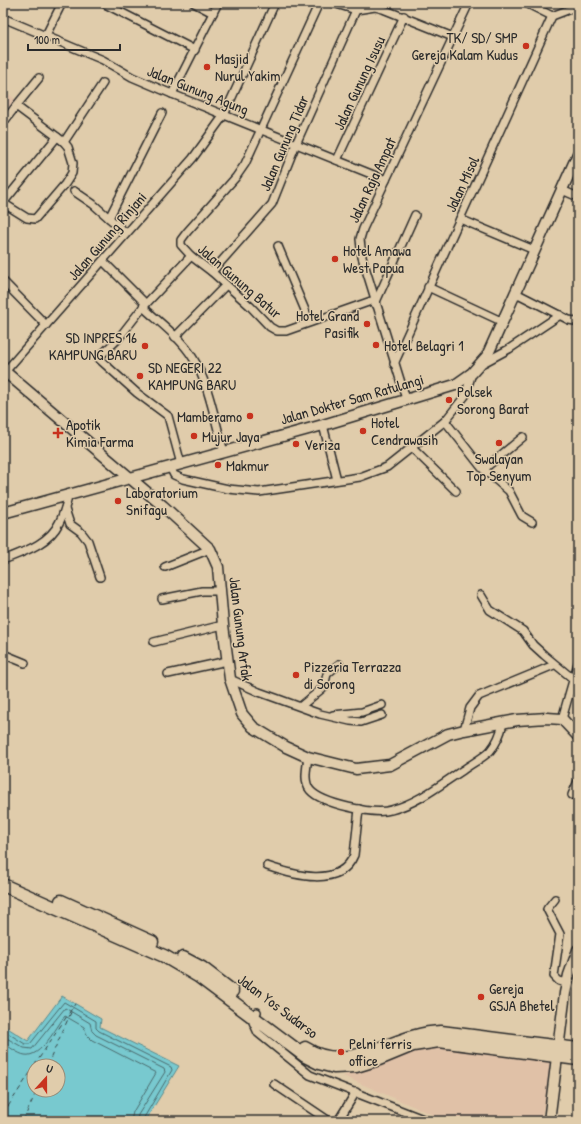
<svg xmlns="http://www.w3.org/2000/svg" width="581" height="1124" font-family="'Patrick Hand',sans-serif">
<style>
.built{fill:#e0c1a7}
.water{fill:#78c9cf;stroke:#598a8d;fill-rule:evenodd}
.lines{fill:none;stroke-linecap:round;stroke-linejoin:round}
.shore{stroke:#4a6a6d;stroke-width:1}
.ferry{stroke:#374344;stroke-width:1;stroke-dasharray:5 4;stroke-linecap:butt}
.street-casing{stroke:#2b2b2b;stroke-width:10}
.secondary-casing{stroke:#2b2b2b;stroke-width:13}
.highway-casing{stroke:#2b2b2b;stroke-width:15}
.street{stroke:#e0ccab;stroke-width:7}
.secondary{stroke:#e0ccab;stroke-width:10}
.highway{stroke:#e0ccab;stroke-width:12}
.poi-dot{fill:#c8321e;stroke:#e0ccab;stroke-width:1.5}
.labels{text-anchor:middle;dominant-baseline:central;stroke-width:3;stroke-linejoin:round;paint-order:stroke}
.poi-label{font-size:15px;fill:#2b2b2b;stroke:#e0ccab;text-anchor:start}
.street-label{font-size:15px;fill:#2b2b2b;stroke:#e0ccab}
</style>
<rect width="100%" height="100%" fill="#e0ccab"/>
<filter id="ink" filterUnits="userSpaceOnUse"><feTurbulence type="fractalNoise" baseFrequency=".025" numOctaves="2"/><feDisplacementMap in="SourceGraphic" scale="8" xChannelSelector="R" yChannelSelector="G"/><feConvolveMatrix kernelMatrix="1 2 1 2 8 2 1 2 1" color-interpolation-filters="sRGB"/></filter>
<g filter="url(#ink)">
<g class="built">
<polygon points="3,89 18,102 3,120"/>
<polygon points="434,1042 554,1056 541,1121 447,1121 343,1076"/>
</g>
<path class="water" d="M 62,996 L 101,1019 L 100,1027 L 179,1066 L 145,1121 L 3,1121 L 3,1025 L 28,1041 ZM 34,1066 L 58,1066 L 58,1090 L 34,1090 Z"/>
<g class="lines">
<g class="shore">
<polyline points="3,1030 25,1044 30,1044 64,1002 96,1021 96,1028 99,1031 171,1067 172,1070 142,1121"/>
<polyline points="3,1036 24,1048 32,1049 65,1008 90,1023 92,1031 96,1035 164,1069 165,1072 138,1115 137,1121"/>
<path d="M 3,1043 C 10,1047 18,1054 25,1055 C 41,1058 56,1027 65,1016 L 84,1027 L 87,1035 L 92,1040 L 156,1073 L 133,1112 L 131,1121"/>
</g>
<g class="ferry">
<polyline points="34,1066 75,1004"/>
<polyline points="47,1066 73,1008"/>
<polyline points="3,1114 34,1067"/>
<polyline points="23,1121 37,1090"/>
</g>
<defs>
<g id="street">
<polyline points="103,3 195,50"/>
<polyline points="194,3 213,13"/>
<polyline points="319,3 245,164 236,177 187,232 181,240 181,245 191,256 212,272 250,306 270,327 277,331 286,331 374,300"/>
<polyline points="333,3 356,10 375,7 383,9 453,37"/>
<polyline points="526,3 552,16 578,6"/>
<polyline points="3,18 103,60 132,77 172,94 386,180"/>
<polyline points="46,35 62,3"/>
<polyline points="172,94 218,3"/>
<polyline points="16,106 39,78"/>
<polyline points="3,123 16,106 64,142 68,147 73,163 72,173 65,184 35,219 27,218 3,203"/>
<polyline points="64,142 103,83"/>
<polyline points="337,160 404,16"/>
<polyline points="562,190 578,197"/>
<polyline points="74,191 93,204 126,233"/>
<polyline points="3,203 57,137"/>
<polyline points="109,218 162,113"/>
<polyline points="460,219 534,250"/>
<polyline points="278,246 310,322"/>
<polyline points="103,261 146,304"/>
<polyline points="212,272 272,204 296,144 356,10"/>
<polyline points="3,281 46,325"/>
<polyline points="428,287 503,322"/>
<polyline points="516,293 569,320 575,321 578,320"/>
<polyline points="375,304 415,215"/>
<path d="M 143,307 C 160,323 181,338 193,358 C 209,384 215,422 224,452"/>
<polyline points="175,337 226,285"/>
<polyline points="485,362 509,349 560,315"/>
<polyline points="394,364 552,16"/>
<polyline points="3,374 193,158 224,115 275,3"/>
<polyline points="406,399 362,257 360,239 363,229 469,3"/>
<polyline points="445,421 482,468 509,491 522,516 532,522"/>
<polyline points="323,425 337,480"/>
<polyline points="412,448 456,491"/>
<polyline points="181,464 168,416 137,393 98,358 118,339 143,307 191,256"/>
<polyline points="170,467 174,475 183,479 228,489 259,492 360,477 387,467 445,421 465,396 472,373"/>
<polyline points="484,469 523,437"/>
<polyline points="65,509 70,524 81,532 88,541 100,577"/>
<path d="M 3,560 C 23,552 49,544 59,523 C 64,514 66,504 69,494"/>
<polyline points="165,567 210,549"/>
<polyline points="481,595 490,610 523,631 533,645 544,655 572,678"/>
<polyline points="162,599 202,591 220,591"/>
<polyline points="154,642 223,625"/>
<polyline points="3,654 25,663"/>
<polyline points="168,674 227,661"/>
<polyline points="230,679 259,692 320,714 350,721 361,722 382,715"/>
<polyline points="301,706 324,687 327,674 339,664"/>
<polyline points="333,715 362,712 382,705"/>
<polyline points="562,719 578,663"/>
<polyline points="464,730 470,708 479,696 554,665"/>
<path d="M 308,757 C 307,767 303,781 310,790 C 322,804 374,815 391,810 C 418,803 440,785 463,770 C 471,764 483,758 490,751 C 497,743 501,733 503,723"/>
<polyline points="572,795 578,781"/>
<path d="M 267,866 C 293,875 340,889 354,855 L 359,809"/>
<polyline points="555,899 547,909 560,934 554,976 559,981 567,983"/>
<polyline points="257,1012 253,1022 258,1033 310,1075 428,1121"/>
<polyline points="274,1084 329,1121"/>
<polyline points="338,1121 356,1092"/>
</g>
<g id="secondary">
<polyline points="3,370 163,506 210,549 218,567 223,625 230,679 242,714 253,727 286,747 308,757 356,769 390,765 448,734 464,730 517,720 547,718 562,719 578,736"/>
<polyline points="3,513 323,425 455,385 472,373 487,356 578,154"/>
<polyline points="549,1121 565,993 569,975 578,950"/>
</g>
<g id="highway">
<polyline points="3,885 164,956 198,976 305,1056 319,1063 334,1067 356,1066 379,1059 413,1045 439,1041 578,1059"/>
<polyline points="61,901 152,942"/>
<polyline points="183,958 202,968 232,991"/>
<path d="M 305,1048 C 351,1077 392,1033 441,1032 L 578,1049"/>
</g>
</defs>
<use href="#street" class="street-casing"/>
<use href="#secondary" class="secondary-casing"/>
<use href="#highway" class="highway-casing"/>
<use href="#street" class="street"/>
<use href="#secondary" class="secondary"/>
<use href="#highway" class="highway"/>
</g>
</g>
<g class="poi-dot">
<circle cx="526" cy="46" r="4"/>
<circle cx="207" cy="67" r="4"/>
<circle cx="335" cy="259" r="4"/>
<circle cx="367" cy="324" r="4"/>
<circle cx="376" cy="345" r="4"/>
<circle cx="145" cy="346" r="4"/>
<circle cx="140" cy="376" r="4"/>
<circle cx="449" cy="400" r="4"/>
<circle cx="250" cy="416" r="4"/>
<circle cx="363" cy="431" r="4"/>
<path d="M56 427h4v4h4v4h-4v4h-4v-4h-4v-4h4z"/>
<circle cx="194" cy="436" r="4"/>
<circle cx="499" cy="443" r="4"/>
<circle cx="296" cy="444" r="4"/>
<circle cx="218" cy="465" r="4"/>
<circle cx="118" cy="501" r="4"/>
<circle cx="296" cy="675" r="4"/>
<circle cx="481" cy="997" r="4"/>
<circle cx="341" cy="1052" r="4"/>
</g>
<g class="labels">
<g class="poi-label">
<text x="518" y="37" text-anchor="end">TK/ SD/ SMP<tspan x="518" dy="17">Gereja Kalam Kudus</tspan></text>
<text x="215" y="58">Masjid<tspan x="215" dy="17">Nurul Yakim</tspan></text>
<text x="343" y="250">Hotel Amawa<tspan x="343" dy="17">West Papua</tspan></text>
<text x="359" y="315" text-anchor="end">Hotel Grand<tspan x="359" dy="17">Pasifik</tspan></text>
<text x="137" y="337" text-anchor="end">SD INPRES 16<tspan x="137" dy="17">KAMPUNG BARU</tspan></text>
<text x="384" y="345">Hotel Belagri 1</text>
<text x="148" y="367">SD NEGERI 22<tspan x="148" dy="17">KAMPUNG BARU</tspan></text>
<text x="457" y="391">Polsek<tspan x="457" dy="17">Sorong Barat</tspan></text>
<text x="242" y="416" text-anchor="end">Mamberamo</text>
<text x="371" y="422">Hotel<tspan x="371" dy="17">Cendrawasih</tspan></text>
<text x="66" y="424">Apotik<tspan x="66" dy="17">Kimia Farma</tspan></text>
<text x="202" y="436">Mujur Jaya</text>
<text x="304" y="444">Veriza</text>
<text x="499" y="458" text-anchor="middle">Swalayan<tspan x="499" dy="17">Top Senyum</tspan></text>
<text x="226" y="465">Makmur</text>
<text x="126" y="492">Laboratorium<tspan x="126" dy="17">Snifagu</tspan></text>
<text x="304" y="666">Pizzeria Terrazza<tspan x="304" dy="17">di Sorong</tspan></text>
<text x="489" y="988">Gereja<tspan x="489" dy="17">GSJA Bhetel</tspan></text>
<text x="349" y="1043">Pelni ferris<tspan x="349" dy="17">office</tspan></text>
</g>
<g class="street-label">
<text transform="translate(359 83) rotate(-65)">Jalan Gunung Isusu</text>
<text transform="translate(198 90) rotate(22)">Jalan Gunung Agung</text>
<text transform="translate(284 143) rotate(-67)">Jalan Gunung Tidar</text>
<text transform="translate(372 180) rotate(-65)">Jalan Raja Ampat</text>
<text transform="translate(462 184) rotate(-65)">Jalan Misol</text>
<text transform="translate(107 236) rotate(-49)">Jalan Gunung Rinjani</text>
<text transform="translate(240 281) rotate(41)">Jalan Gunung Batur</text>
<text transform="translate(352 399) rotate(-16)">Jalan Dokter Sam Ratulangi</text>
<text transform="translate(241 629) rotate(83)">Jalan Gunung Arfak</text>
<text transform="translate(278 1006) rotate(37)">Jalan Yos Sudarso</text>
</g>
</g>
<rect width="581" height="1124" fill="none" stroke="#e0ccab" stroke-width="16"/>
<rect x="8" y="8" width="565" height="1108" fill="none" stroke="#2b2b2b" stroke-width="1.5" filter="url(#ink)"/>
<g transform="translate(46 1078) rotate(21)"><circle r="19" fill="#e0ccab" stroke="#988c78"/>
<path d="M0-3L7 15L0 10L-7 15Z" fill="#c8321e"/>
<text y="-6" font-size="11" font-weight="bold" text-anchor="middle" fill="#2b2b2b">U</text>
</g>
<path d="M28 44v6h92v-6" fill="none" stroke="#2b2b2b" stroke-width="2"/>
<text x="34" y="44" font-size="12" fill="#2b2b2b" stroke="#e0ccab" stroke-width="3" paint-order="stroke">100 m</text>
</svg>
